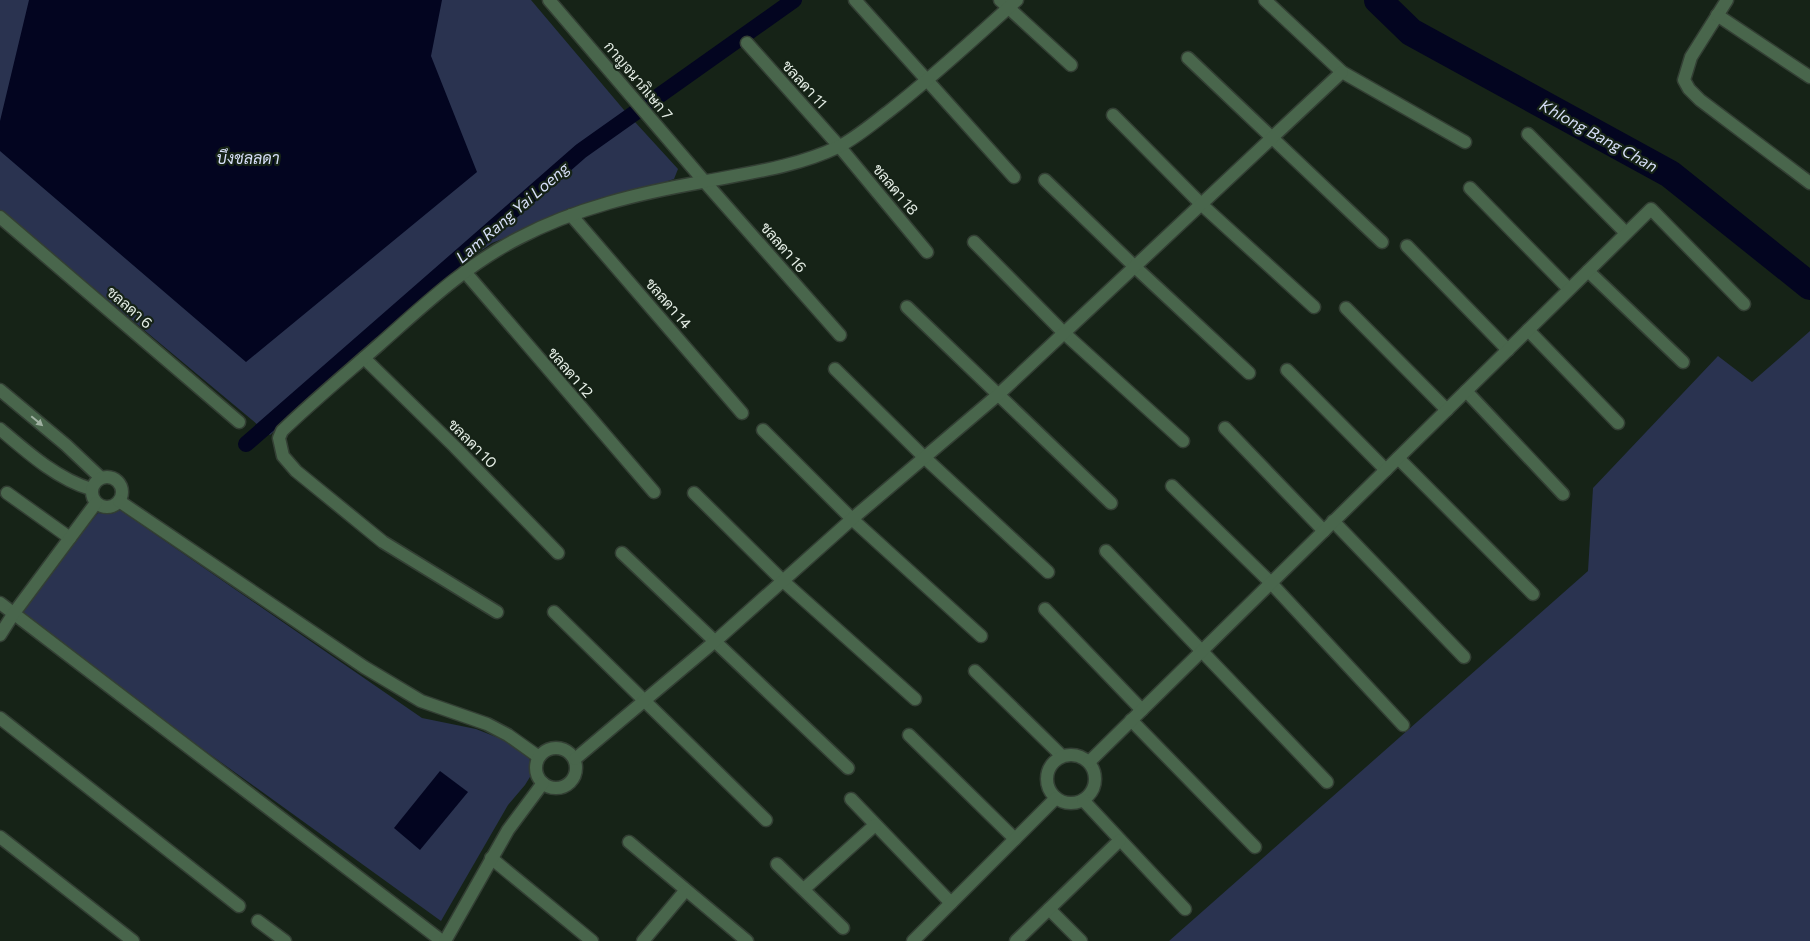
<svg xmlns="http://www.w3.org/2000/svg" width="1810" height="941" font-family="Commissioner,Sarabun,sans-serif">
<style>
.green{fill:#2a3350}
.water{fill:#030520}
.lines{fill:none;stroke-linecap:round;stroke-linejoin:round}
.canal{stroke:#030520;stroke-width:16}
.river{stroke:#030520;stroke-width:28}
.minor-casing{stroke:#333f34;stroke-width:15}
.minor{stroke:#49664c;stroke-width:12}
.oneway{fill:#9fb1a1}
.labels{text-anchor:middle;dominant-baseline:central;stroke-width:4.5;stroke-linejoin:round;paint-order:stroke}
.street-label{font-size:15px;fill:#e5eee6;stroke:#162317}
.water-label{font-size:16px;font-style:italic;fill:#d7dff8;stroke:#162317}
</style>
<rect width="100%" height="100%" fill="#162317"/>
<g class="green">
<polygon points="0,0 531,0 624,110 678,169 674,179 578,210 492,243 408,302 270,435 0,210"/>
<polygon points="1810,331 1810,941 1169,941 1588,571 1593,488 1718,356 1752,382"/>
<polygon points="120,510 422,718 476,729 529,750 530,763 533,772 525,785 508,805 441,921 14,613 98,513 111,514"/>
</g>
<g class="water">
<polygon points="29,0 442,0 431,56 477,172 246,362 0,151 0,121"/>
<polygon points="440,771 468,792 420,850 394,828"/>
</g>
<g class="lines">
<polyline class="canal" points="246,444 581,151 794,0"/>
<polyline class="river" points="1378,0 1411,32 1670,174 1810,286"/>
<defs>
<g id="minor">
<polyline points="549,0 704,181 840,335"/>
<polyline points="855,0 1014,177"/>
<polyline points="1000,0 1071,65"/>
<polyline points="1265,0 1342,72 1465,142"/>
<polyline points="1727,0 1691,57 1684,80 1689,89 1700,100 1810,183"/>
<polyline points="1717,15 1810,77"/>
<polyline points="747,43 839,146 927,252"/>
<polyline points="1188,58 1382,242"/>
<polyline points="1113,115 1201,204 1314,307"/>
<polyline points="1528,134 1626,233"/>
<polyline points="1045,180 1134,266 1249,373"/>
<polyline points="1470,188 1569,289"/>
<polyline points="571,215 742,413"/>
<polyline points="0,217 239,422"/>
<polyline points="974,242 1063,332 1183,441"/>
<polyline points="1407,246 1508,350"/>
<polyline points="1588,271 1683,362"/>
<polyline points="465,272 654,492"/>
<polyline points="907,307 1111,503"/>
<polyline points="1346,308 1447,410"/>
<polyline points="1528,330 1618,423"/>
<polyline points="364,358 455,447 558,553"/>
<polyline points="835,369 925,458 1048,572"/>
<polyline points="1287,370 1386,470"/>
<polyline points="0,390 66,445 101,478"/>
<polyline points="1466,391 1563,494"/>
<polyline points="1225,428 1324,531"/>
<path d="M 0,429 C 27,452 57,479 91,489"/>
<polyline points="763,430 852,519 981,636"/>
<polyline points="1398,458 1533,594"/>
<circle cx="107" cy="492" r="15"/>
<polyline points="1172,486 1271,583 1403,725"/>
<polyline points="7,493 70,538"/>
<polyline points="694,493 783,581 915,699"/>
<polyline points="119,501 364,667 421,701 487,724 508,735 539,757"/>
<polyline points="1333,521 1464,657"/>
<polyline points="1106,551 1327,782"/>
<polyline points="622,553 848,768"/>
<polyline points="0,603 442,941"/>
<polyline points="1045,609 1142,710"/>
<path d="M 497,612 L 383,542 L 296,471 L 283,456 L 279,438 L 282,431 C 313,401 347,373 380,344 C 424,305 466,265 519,238 C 576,208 640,193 702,182 C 748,173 796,167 838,147 C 856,138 872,124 888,112 C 933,77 975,38 1017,0"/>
<polyline points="554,612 766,820"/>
<polyline points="0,635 14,613 96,503"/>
<polyline points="975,671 1062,756"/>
<polyline points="0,718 239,906"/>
<polyline points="1131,720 1255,847"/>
<polyline points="909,735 1015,839"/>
<circle cx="556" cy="768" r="20"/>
<circle cx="1071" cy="779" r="24"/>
<polyline points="575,759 720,637 852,519 999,394 1342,72"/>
<polyline points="1089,762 1651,209 1744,304"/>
<polyline points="851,799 951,903"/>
<polyline points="1083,800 1185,909"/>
<polyline points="0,837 133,941"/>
<polyline points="629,842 747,941"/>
<polyline points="491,858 592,941"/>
<polyline points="777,864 843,928"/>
<polyline points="804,889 875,825"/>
<polyline points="1049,909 1081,941"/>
<polyline points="258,921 285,941"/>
<polyline points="445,941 508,830 543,783"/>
<polyline points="643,941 685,891"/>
<polyline points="913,941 1056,798"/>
<polyline points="1016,941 1120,840"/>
</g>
</defs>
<use href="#minor" class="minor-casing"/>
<use href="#minor" class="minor"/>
</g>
<defs><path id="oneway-solid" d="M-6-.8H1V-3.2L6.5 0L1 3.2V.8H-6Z" transform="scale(1.25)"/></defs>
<use class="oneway" href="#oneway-solid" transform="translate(37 421) rotate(40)"/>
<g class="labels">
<g class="street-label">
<text transform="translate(639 80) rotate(50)">กาญจนาภิเษก 7</text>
<text transform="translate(805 84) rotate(48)">ชลลดา 11</text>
<text transform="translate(896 189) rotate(50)">ชลลดา 18</text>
<text transform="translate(784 247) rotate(49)">ชลลดา 16</text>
<text transform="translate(669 303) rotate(49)">ชลลดา 14</text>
<text transform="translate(130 307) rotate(41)">ชลลดา 6</text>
<text transform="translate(571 372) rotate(49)">ชลลดา 12</text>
<text transform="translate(473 443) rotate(45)">ชลลดา 10</text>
</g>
<g class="water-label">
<text transform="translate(1599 135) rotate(29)">Khlong Bang Chan</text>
<text x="248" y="157">บึงชลลดา</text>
<text transform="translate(512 212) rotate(-41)">Lam Rang Yai Loeng</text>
</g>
</g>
</svg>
